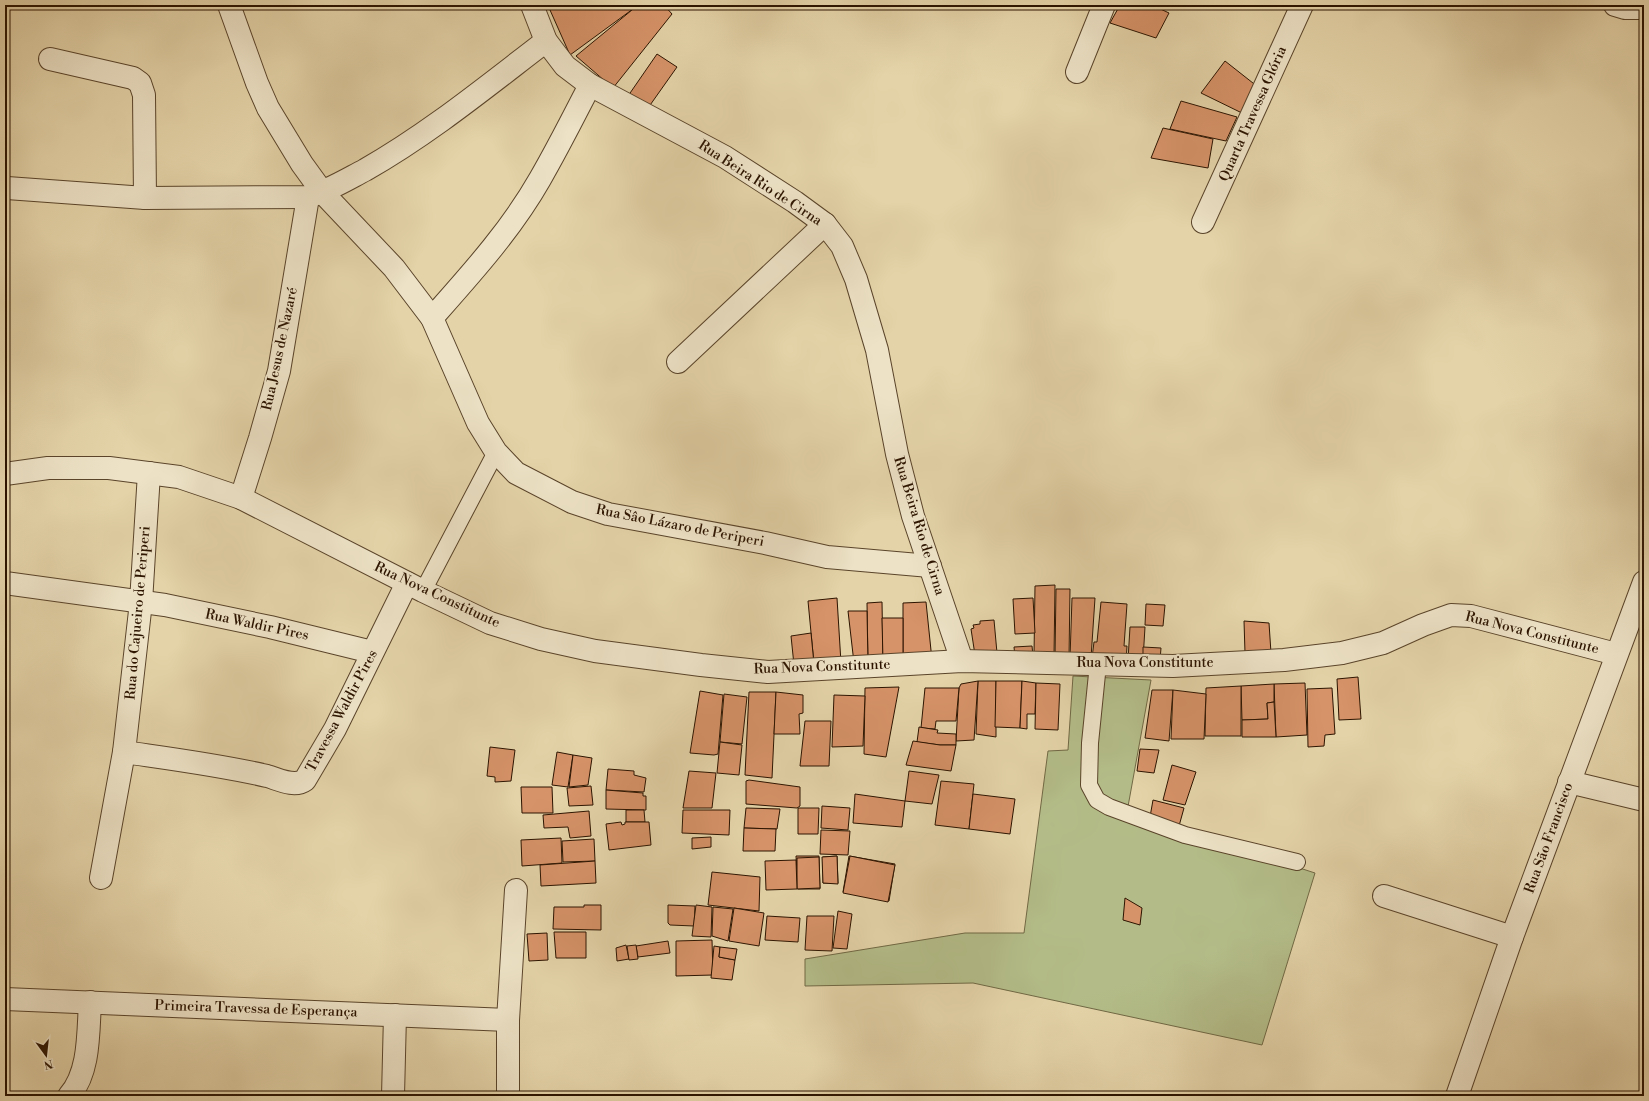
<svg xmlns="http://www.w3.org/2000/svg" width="1649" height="1101" font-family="'Libre Bodoni',serif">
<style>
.green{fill:#b3bc88;stroke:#706844}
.building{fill:#d69268;stroke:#2c1400}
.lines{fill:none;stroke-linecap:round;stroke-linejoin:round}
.service-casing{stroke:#5a442a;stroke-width:18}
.minor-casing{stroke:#5a442a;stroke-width:24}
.service{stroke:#ede2c6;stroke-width:16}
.minor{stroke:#ede2c6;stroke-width:22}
.labels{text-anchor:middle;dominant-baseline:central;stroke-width:4;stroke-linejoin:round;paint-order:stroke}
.street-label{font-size:14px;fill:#2c1400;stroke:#ede2c6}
</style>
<rect width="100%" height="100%" fill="#e4d3a8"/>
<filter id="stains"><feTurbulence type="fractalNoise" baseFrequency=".005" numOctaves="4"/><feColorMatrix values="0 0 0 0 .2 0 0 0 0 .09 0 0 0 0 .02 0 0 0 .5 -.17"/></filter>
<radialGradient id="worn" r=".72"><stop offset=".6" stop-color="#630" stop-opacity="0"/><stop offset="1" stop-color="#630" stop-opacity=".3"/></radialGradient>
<polygon class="green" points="1073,676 1151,680 1127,812 1315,873 1262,1045 973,983 805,986 805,959 965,933 1024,933 1048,751 1068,750"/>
<g class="building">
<polygon points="562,5 636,5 637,6 570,55 550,10"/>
<polygon points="638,5 664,5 672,14 613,88 576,56"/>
<polygon points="1120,5 1152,5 1169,13 1156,38 1110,23"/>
<polygon points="657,54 677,67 648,108 628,96"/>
<polygon points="1225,61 1258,87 1244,114 1201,93"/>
<polygon points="1181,101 1237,117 1226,141 1170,129"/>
<polygon points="1163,128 1213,139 1208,168 1151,158"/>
<polygon points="1055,585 1054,656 1034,656 1035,586"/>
<polygon points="1056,589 1070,589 1069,658 1055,657"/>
<polygon points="837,598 841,663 814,664 808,601"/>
<polygon points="1033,598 1035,633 1015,634 1013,599"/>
<polygon points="1072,598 1095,598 1091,658 1070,658"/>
<polygon points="882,602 883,662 868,663 867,603"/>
<polygon points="926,602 932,660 903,661 903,603"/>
<polygon points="1101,602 1127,604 1124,646 1127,646 1126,661 1092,658 1094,642 1097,642"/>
<polygon points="1146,604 1165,605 1163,626 1145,625"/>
<polygon points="848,611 867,611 868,663 854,663"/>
<polygon points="882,618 903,618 903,661 883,662"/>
<polygon points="994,620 997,653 975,655 971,629 974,628 973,625 980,624 980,621"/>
<polygon points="1244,621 1269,623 1271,653 1245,653"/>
<polygon points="1130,627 1145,627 1143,660 1128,660"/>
<polygon points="811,633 814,664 794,665 791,636"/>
<polygon points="1032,646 1033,656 1015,657 1014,647"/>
<polygon points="1143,647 1161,648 1160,660 1143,660"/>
<polygon points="1358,677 1361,719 1339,720 1337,679"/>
<polygon points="978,681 996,681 996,737 976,734"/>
<polygon points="978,681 974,740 956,741 959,688 961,684"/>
<polygon points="996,681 1022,681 1020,728 995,727"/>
<polygon points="1022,681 1036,683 1035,714 1027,714 1027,729 1020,728"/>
<polygon points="1036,683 1060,684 1058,730 1035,729"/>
<polygon points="1305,683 1307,735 1276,737 1274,684"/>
<polygon points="1274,684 1274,702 1267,703 1268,719 1242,720 1241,686"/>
<polygon points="1241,686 1241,736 1205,736 1206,688"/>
<polygon points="899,687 886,757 864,754 865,688"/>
<polygon points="925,688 959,688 956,721 936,721 935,729 921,728"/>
<polygon points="1332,688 1335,734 1325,735 1324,746 1308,747 1307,689"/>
<polygon points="1152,690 1173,690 1169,741 1145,738"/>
<polygon points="1173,690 1206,694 1204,739 1171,739"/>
<polygon points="700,691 723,695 718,754 714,755 690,753"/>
<polygon points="749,692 776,692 772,778 745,775"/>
<polygon points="776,692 803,695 803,713 799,714 800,734 774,734"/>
<polygon points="724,694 747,697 742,744 720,742"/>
<polygon points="834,695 865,696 863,746 832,747"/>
<polygon points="1274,702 1276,737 1242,737 1242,720 1268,719 1267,703"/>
<polygon points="805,721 831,721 829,766 800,766"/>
<polygon points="919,727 938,730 937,733 956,734 956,745 940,745 917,742"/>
<polygon points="913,741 940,745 956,745 951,771 906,765"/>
<polygon points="720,742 742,745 739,775 717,773"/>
<polygon points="490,747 515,750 511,781 495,782 495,777 487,776"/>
<polygon points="1140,749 1159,750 1154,773 1137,771"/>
<polygon points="557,752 573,755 568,787 552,785"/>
<polygon points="573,755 592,758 588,785 569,787"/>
<polygon points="1172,765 1196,772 1185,805 1163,800"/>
<polygon points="608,769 634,771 634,775 646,778 644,792 606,790"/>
<polygon points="689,771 716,773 712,808 683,808"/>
<polygon points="909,771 939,775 932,804 905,801"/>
<polygon points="749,780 800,787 800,806 797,808 746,804 746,781"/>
<polygon points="941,781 974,784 969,829 935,825"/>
<polygon points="591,786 593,805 569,806 567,788"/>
<polygon points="521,787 552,787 553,813 522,813"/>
<polygon points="606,790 643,793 643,796 646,796 646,810 606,809"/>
<polygon points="855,794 905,801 902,827 853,823"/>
<polygon points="973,794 1015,799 1010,834 969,829"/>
<polygon points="1153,800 1184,808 1179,826 1150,817"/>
<polygon points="822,806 850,808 848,830 821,828"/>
<polygon points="746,808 780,809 777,829 744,828"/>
<polygon points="798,808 819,808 818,834 798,834"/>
<polygon points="626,810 644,810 645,822 626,822"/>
<polygon points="683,810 730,810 729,835 682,833"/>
<polygon points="589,811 591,836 570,838 568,827 544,828 543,815"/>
<polygon points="621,822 622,825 625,824 625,822 649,822 651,845 609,850 606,824"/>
<polygon points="744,828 776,829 775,851 743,851"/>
<polygon points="821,830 850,831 848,855 820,854"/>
<polygon points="711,837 711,847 692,849 692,838"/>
<polygon points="561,838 562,863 522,866 521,840"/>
<polygon points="594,839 595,861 563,862 562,841"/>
<polygon points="796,856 819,856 820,889 798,889"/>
<polygon points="837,856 838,883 823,883 823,857"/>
<polygon points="837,856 838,884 823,883 822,857"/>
<polygon points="849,856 895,864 889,901 843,892"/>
<polygon points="850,856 895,865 888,902 843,893"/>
<polygon points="819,857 820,888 797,889 797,858"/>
<polygon points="796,860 797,889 766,890 765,861"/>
<polygon points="595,861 596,883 541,886 540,865"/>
<polygon points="712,872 760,877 759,911 708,905"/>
<polygon points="1125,898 1142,908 1140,925 1123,920"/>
<polygon points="584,905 601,905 601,930 553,929 554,907 584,907"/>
<polygon points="668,905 695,906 694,926 670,925 668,923"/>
<polygon points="696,905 712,907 711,937 692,936"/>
<polygon points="713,907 733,909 728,941 712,936"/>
<polygon points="734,908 764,913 759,946 729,941"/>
<polygon points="838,911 852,914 847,949 833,948"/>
<polygon points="767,916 800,918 798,942 765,940"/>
<polygon points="807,916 834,916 832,951 805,950"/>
<polygon points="554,932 586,932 586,958 556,958"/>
<polygon points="547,933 548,960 529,961 527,934"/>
<polygon points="712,940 713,975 676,976 676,941"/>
<polygon points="668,941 670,953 638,957 636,946"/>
<polygon points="626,945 629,959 617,961 616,948"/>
<polygon points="636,945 638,959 629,960 627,946"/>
<polygon points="714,946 720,947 719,957 735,960 732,980 711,978"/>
<polygon points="720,947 737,949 735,960 719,957"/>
</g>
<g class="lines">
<defs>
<g id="service">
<polyline points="423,591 496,452"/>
<polyline points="1098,664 1090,743 1089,785 1097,800 1109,807 1185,835 1297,862"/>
</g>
<g id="minor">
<polyline points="229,5 257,83 268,108 302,164 323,193 394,268 432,318 478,423 496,452 516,473 572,502 608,514 765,543 827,557 930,566"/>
<polyline points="532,5 546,41 565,66 590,85 725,157 795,202 825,224 842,246 856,279 877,350 897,454 913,516 962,661"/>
<polyline points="1615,5 1625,8 1644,8"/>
<polyline points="50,59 133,78 140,83 144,95 145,198"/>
<polyline points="1077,72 1104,5"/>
<path d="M 7,188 L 145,198 L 308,197 C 328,191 346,180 365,170 C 430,133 487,86 546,41"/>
<polyline points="1203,222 1302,5"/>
<path d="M 432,318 C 471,274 511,230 540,179 C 558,148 574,116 590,85"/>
<polyline points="678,362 825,224"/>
<polyline points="5,474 48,468 109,468 179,477 241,498 423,591 490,623 541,639 595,651 701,665 768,672 962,661 1173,666 1284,660 1342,653 1383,643 1423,625 1451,615 1471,616 1616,654"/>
<polyline points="241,498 260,438 279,371 308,197"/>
<polyline points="5,583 165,605 270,627 372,652"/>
<path d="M 124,752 C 172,759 220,765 267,776 C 278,779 294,788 305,780 L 335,729 L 407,583"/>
<polyline points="1569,782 1644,800"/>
<polyline points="101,878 124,752 141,602 149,473"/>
<polyline points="1384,896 1512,937"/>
<polyline points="5,999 508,1020"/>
<path d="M 69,1096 C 90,1072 88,1033 90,1002"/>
<polyline points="393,1096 395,1015"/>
<polyline points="508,1096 508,1020 516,890"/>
<polyline points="1457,1096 1512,937 1644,582"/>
</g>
</defs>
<use href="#service" class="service-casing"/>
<use href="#minor" class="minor-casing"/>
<use href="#service" class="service"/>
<use href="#minor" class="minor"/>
</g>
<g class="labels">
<g class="street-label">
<text transform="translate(1253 114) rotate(-66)">Quarta Travessa Glória</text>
<text transform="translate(760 183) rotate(33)">Rua Beira Rio de Cirna</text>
<text transform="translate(280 349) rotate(-78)">Rua Jesus de Nazaré</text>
<text transform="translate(680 526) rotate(11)">Rua Sâo Lázaro de Periperi</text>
<text transform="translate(919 526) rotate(73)">Rua Beira Rio de Cirna</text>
<text transform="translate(437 595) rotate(25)">Rua Nova Constitunte</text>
<text transform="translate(138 613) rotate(-85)">Rua do Cajueiro de Periperi</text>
<text transform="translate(257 625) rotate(12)">Rua Waldir Pires</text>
<text transform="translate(1532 633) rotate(14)">Rua Nova Constitunte</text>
<text x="1145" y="663">Rua Nova Constitunte</text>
<text transform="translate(822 667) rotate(-2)">Rua Nova Constitunte</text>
<text transform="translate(342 711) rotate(-62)">Travessa Waldir Pires</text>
<text transform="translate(1549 838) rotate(-70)">Rua São Francisco</text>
<text transform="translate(256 1009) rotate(2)">Primeira Travessa de Esperança</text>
</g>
</g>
<rect width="1649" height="1101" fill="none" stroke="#e4d3a8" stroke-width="20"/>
<rect x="6" y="6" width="1637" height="1089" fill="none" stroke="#2c1400" stroke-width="2"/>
<rect x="10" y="10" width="1629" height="1081" fill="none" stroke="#2c1400"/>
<g transform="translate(46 1055) rotate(165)" stroke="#ede2c6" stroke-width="3" paint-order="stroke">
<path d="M0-3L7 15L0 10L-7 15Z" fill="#2c1400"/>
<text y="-6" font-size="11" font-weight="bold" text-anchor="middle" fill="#2c1400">N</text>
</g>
<rect width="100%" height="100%" filter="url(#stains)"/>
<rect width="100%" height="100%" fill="url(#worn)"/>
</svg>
